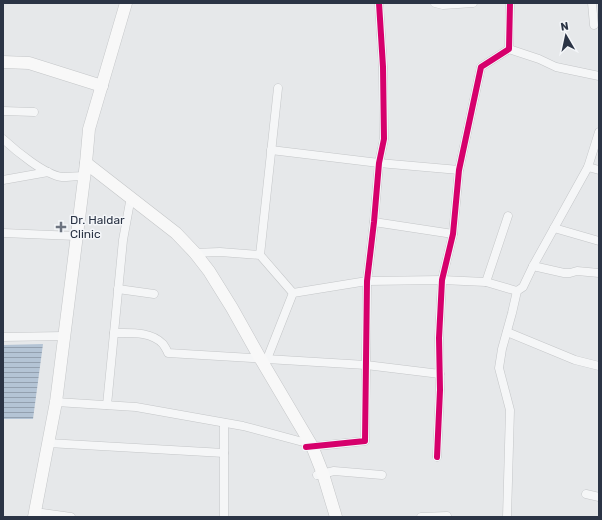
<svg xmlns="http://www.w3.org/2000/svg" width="602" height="520" font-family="Rubik,sans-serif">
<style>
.water{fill:url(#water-rules)}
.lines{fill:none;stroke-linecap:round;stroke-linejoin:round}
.street-casing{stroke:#c4c6c8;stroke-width:9}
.secondary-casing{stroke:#c4c6c8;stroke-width:13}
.street{stroke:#f5f6f7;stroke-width:8}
.secondary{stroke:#f8f8f8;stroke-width:12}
.cycleway-casing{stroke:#f4f6f9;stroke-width:8}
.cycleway{stroke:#d6006c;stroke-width:6}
.poi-dot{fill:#6c737f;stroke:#f4f6f9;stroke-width:1.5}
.labels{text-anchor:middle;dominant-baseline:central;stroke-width:3;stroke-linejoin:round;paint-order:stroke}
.poi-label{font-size:12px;fill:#2b3445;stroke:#f4f6f9;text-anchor:start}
</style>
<defs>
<pattern id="water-rules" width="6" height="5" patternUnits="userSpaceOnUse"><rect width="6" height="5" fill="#b4c4d5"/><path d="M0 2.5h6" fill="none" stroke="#93a0af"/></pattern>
</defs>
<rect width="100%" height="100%" fill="#e6e8ea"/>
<polygon class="water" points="43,344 33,419 3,419 3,345"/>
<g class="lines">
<defs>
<g id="street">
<polyline points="435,3 443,5 473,3"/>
<polyline points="592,3 594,25"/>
<polyline points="509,49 539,59 556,67 599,76"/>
<polyline points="3,111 34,112"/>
<path d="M 3,139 C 16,151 45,175 62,177 C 69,177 77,176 84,176"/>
<polyline points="271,150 379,163 459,170"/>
<polyline points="588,167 599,170"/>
<polyline points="3,180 48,172"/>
<path d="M 130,202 L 123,240 L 114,333 C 130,333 151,331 163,344 C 165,347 167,350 168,353 L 366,365 L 440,374"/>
<polyline points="374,222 453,234"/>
<polyline points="554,228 599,241"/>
<polyline points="3,233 76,236"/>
<polyline points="193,253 220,252 260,255 293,293"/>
<polyline points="260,255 278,88"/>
<polyline points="533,266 564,273 570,273 577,271 599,273"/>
<polyline points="486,282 508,216"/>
<polyline points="118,289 154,294"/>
<polyline points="293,293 367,281 442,280 486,282 517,291"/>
<polyline points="507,332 575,360 599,366"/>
<polyline points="3,337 64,336"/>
<polyline points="267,359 293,293"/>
<polyline points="56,402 136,407 243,426 303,442"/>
<polyline points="107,405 114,333"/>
<polyline points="48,443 224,453"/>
<polyline points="308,447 365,441 367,281 374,222 379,163 384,139 383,67 379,3"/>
<polyline points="437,457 440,390 439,338 442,280 453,234 459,170 481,67 509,49 510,3"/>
<polyline points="317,475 334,471 382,475"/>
<polyline points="586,494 599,497"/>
<polyline points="35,512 71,517"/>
<polyline points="224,517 224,423"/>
<polyline points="421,517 447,516"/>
<polyline points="507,517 510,410 499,368 502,349 512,313 517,291 523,287 533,266 588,167 599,132"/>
</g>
<g id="secondary">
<polyline points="3,62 29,63 102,86"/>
<polyline points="86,163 176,233 195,253 209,271 232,308 260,358 312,446 323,474 336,517"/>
<polyline points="34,517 56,402 86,163 89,129 126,3"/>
</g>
</defs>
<use href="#street" class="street-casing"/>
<use href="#secondary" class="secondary-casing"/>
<use href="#street" class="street"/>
<use href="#secondary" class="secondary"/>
<defs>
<g id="cycleway">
<polyline points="306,447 365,441 367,281 374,222 379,163 384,139 383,67 379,3"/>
<polyline points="437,457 440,390 439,338 442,280 453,234 459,170 481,67 509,49 510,3"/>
</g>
</defs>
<use href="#cycleway" class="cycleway-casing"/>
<use href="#cycleway" class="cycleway"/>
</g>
<path class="poi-dot" d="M59 221h4v4h4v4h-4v4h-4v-4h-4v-4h4z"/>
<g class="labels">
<g class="poi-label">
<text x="70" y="220">Dr. Haldar<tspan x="70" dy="14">Clinic</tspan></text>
</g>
</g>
<rect width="602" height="520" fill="none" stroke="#2b3445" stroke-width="8"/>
<g transform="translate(566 36) rotate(351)" stroke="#f4f6f9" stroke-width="3" paint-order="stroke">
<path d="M0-3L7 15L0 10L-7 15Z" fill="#2b3445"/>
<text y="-6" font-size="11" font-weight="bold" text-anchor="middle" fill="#2b3445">N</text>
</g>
</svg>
